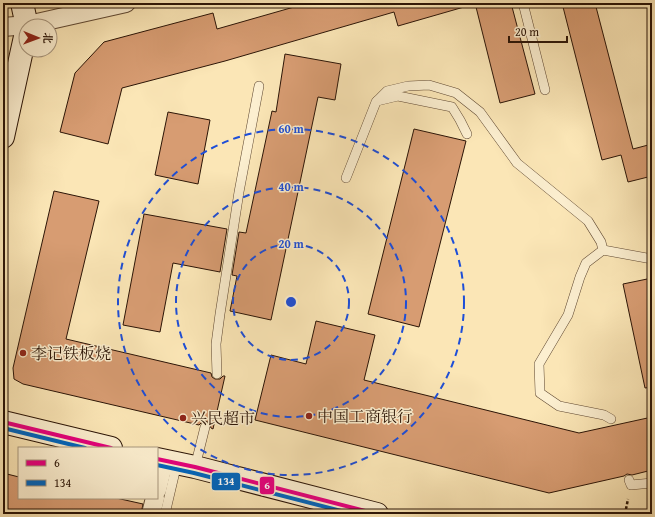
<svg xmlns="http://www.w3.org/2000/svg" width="655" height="517" font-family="'Gentium Book Plus','Noto Serif SC',serif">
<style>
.building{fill:#d79c72;stroke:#2b1406}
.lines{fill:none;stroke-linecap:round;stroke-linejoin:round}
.lane-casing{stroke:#5f4832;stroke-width:10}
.street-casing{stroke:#5f4832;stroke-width:20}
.secondary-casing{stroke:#2b1406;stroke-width:24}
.path{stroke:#2b1406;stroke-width:2.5;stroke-dasharray:3 2;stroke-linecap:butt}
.lane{stroke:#fcefd0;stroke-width:9}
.street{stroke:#fcefd0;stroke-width:18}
.secondary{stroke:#fcefd0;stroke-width:22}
.bus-1-casing{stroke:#fcefd0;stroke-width:7}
.bus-2-casing{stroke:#fcefd0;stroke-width:7}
.bus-1{stroke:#e5007d;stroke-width:4}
.bus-2{stroke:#0065bd;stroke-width:4}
.ring{fill:none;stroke:#1d4ed8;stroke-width:2;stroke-dasharray:7 5}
.poi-dot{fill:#8f2418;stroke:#fcefd0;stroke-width:1.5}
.labels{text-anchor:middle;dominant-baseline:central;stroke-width:3;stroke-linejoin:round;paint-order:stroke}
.poi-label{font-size:16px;fill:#2b1406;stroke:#fcefd0;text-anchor:start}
.centre{fill:#1d4ed8;stroke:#fcefd0;stroke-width:2}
.ring-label{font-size:12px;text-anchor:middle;font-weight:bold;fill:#1d4ed8;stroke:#fcefd0;stroke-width:3;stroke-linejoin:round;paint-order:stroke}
.line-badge{stroke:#fcefd0;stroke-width:1.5}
.badge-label{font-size:11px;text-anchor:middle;font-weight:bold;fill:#fff}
</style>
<rect width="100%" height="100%" fill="#fbe6b6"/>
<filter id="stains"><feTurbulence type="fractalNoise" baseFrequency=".005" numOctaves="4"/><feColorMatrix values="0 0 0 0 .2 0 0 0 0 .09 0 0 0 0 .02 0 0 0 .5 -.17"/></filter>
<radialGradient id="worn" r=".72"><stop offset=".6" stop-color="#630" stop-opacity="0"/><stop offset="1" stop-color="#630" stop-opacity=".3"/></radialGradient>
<g class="building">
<polygon points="308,3 463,3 464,7 398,26 394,12 225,61 122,88 108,144 60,132 75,73 104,42 213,13 217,29"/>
<polygon points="475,3 511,3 535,94 500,103"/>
<polygon points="562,3 595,3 633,149 652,144 652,176 628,182 621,155 602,160"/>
<polygon points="285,54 341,64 335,100 318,97 271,320 230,311 237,276 232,275 239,232 246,233 272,111 276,112"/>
<polygon points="168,112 210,120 198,184 155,175"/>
<polygon points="414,129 466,141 419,327 368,314"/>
<polygon points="54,191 99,201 66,339 211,373 212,377 215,379 220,379 223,376 225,376 213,429 211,428 209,423 206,421 201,423 199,425 23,384 14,379 13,368"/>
<polygon points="144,214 227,229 220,272 173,263 160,332 123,325"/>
<polygon points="652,278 652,387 645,388 623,284"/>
<polygon points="316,321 375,335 364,380 579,433 652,417 652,470 632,475 627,474 624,476 549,493 255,420 271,355 306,364"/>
<polygon points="3,473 19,477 19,498 116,498 143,504 141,514 3,514"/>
</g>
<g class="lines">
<defs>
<g id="lane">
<polyline points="523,3 545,90"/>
<polyline points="377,101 398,96 452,107 460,120 467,134"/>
<polyline points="346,178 376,102 387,91 408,86 429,85 456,93 480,112 517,163 588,221 601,242 603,250"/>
<polyline points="217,374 216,344 220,314 239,192 259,86"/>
<polyline points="611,419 604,415 559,406 540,393 539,364 568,315 580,277 586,263 603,250 652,259"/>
<polyline points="195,467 205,427"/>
<polyline points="629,480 631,485 652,483"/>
<polyline points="165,514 177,463"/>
</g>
<g id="street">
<polyline points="3,27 28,25 126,3"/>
<polyline points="157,490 164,461"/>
<polyline points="151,514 155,498"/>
</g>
<g id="secondary">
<polyline points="22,3 27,26"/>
<polyline points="3,137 26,32"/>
<polyline points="3,422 111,448"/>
<polyline points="157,459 195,467 377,514"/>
</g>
</defs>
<use href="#lane" class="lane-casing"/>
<use href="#street" class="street-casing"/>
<use href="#secondary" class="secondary-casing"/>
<polyline class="path" points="625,514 628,499"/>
<use href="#lane" class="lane"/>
<use href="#street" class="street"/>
<use href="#secondary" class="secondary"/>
<defs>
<g id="bus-1">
<polyline points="3,422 111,448"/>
<polyline points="157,459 195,467 377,514"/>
</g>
<g id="bus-2">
<polyline points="3,428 85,448"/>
<polyline points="157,465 194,473 353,514"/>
</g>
</defs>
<use href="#bus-1" class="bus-1-casing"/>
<use href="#bus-2" class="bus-2-casing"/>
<use href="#bus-1" class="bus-1"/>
<use href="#bus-2" class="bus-2"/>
</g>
<g class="ring">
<circle cx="291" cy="302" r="58"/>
<circle cx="291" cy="302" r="115"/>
<circle cx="291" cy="302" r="173"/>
</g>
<g class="poi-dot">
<circle cx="23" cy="353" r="4"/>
<circle cx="309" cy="416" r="4"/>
<circle cx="183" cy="418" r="4"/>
</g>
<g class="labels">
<g class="poi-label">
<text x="31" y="353">李记铁板烧</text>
<text x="317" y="416">中国工商银行</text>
<text x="191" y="418">兴民超市</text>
</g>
</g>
<circle cx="291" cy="302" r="6" class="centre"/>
<g class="ring-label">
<text x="291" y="133">60 m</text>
<text x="291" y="191">40 m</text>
<text x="291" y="248">20 m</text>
</g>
<g class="line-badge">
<rect x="211" y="472" width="30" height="19" rx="4" fill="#0065bd"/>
<rect x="259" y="476" width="16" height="19" rx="4" fill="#e5007d"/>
</g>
<g class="badge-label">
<text x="226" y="485">134</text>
<text x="267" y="489">6</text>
</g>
<rect width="655" height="517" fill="none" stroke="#fbe6b6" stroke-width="16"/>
<rect x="4" y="4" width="647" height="509" fill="none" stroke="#2b1406" stroke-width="2"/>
<rect x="8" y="8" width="639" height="501" fill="none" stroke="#2b1406"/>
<rect x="18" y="447" width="140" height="52" fill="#fcefd0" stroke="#a8977f"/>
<rect x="26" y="460" width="20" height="6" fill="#e5007d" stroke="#a8977f"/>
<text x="54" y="467" font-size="12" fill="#2b1406">6</text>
<rect x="26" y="480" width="20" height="6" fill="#0065bd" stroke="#a8977f"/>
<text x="54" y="487" font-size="12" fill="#2b1406">134</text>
<g transform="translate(38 38) rotate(91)"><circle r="19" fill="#fcefd0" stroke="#a8977f"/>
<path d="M0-3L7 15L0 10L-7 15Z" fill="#8f2418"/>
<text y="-6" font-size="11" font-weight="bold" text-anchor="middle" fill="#2b1406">北</text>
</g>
<path d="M509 36v6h58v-6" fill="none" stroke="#2b1406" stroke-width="2"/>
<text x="515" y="36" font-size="12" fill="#2b1406" stroke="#fcefd0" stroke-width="3" paint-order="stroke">20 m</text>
<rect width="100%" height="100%" filter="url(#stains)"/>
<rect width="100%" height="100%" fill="url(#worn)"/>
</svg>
